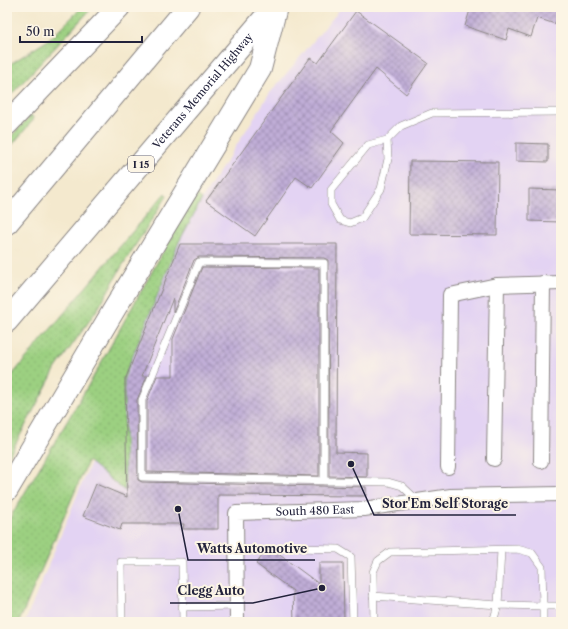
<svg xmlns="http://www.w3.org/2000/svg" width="568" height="629" font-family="'Libre Caslon Text',serif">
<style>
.built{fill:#e3d3f3}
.grass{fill:url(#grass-dots);stroke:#5f795e}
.building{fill:url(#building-cross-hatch)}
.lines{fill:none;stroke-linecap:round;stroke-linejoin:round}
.service-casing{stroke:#8b8684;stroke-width:8}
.minor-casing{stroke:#8b8684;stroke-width:16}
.motorway-casing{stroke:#8b8684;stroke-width:24}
.service{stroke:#fff;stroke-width:7}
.minor{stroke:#fff;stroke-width:14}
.motorway{stroke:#fff;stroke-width:22}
.labels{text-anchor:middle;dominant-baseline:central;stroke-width:4;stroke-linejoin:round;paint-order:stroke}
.shield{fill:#fcf5e5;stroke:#63616e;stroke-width:1}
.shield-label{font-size:10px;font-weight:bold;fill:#22223b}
.street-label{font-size:11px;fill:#22223b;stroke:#fcf5e5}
.leader{fill:none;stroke:#22223b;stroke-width:1.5}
.callout-dot{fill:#22223b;stroke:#fcf5e5;stroke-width:1.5}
.callout-label{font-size:12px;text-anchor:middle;font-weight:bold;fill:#22223b;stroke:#fcf5e5;stroke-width:4;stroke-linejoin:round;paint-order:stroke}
</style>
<defs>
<pattern id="grass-dots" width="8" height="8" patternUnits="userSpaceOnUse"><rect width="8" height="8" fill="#9cd081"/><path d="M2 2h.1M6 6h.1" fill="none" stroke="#86b270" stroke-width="1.8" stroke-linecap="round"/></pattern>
<pattern id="building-cross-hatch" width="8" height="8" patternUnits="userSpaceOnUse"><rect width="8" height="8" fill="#c0add7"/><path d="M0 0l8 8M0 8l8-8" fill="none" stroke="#9c8cb0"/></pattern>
</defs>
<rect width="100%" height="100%" fill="#fcf5e5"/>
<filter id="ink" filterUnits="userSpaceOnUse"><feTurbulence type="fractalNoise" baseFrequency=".025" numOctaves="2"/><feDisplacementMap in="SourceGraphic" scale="8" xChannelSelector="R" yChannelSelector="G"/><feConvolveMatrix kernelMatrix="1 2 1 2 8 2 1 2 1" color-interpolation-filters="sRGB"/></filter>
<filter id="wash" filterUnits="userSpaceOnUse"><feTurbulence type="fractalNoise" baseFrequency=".012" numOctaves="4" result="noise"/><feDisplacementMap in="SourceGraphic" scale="16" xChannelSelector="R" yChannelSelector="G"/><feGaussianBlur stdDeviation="0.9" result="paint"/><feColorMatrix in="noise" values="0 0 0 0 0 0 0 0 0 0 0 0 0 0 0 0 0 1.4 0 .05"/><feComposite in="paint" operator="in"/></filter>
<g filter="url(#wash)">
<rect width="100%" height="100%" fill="#f4e9ce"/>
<polygon class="built" points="342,7 561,7 561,622 25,622 90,464 118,371 175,241 270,93"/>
<g class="grass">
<polygon points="82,7 93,7 7,99 7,66 50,39"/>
<polygon points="31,115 34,119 7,151 7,141"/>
<polygon points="165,193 167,196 122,266 99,307 56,368 7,460 7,381"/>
<polygon points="196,193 202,199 179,242 124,378 125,491 88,461 19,622 7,622 7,523 92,379"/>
</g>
<g id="blocks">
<g class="building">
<polygon points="471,7 561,7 561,24 555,22 555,24 537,18 531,37 509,29 506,40 465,26"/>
<polygon points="356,11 428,63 406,94 376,69 331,131 344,143 312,188 296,177 255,236 206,201 310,58 318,63"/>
<polygon points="516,143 548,144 548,162 516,161"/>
<polygon points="410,161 498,162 497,235 409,234"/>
<polygon points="529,189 561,190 561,222 529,221"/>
<polygon points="180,244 337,244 336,452 367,453 367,477 329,476 328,260 324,258 199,257 194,260 173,313 173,298 142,376 147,376 137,400 138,480 142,482 366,487 366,496 218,495 218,529 183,529 184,524 122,524 120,530 83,516 96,484 127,497 125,380"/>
<polygon points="202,267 319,268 319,476 147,472 147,401 157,376 173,376 173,339"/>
<polygon points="269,547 319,584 319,563 343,563 344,622 294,622 293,591 256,564"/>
</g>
</g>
</g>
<g filter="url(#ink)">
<use href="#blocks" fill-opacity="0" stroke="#8b8684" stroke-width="1"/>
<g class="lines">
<defs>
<g id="service">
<polyline points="387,140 388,159 381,189 362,218 350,223 340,220 331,204 331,190 368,145 387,140 401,126 432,113 561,112"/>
<polyline points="324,481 324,263 199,262 142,400 142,477 388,482 402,486 418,501"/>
<polyline points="297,548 338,549 351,557 353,622"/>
<polyline points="373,596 498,605 501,550"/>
<polyline points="182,607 237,606"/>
<polyline points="122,622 121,562 182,562 183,622"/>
<polyline points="374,622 373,572 378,561 390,552 517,549 532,553 542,567 543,606 498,605 493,622"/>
<polyline points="543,622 543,606 561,606"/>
</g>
<g id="minor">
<polyline points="494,459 497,285"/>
<polyline points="541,461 543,283"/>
<polyline points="448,467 450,295 497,285 561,283"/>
<path id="s1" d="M 237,622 L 236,513 L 364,509 L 451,496 L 561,494"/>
</g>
<g id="motorway">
<polyline points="7,124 119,7"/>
<polyline points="7,223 188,7"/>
<path id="s2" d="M 7,321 L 273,8"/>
<polyline points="7,490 115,308 260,69 276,7"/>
</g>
</defs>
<use href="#service" class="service-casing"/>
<use href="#minor" class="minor-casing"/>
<use href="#motorway" class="motorway-casing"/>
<use href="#service" class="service"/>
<use href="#minor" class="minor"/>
<use href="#motorway" class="motorway"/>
</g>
</g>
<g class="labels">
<rect class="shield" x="128" y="156" width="26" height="16" rx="3"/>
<g class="shield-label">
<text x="141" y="164">I 15</text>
</g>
<g class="street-label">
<text stroke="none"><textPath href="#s2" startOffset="302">Veterans Memorial Highway</textPath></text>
<text stroke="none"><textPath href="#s1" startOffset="188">South 480 East</textPath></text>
</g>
</g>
<path class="leader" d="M351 464L374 515H516M178 509L188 560H315M322 588L253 603H170"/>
<g class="callout-dot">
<circle cx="351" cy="464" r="4"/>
<circle cx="178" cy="509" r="4"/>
<circle cx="322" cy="588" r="4"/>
</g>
<g class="callout-label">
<text x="445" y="508">Stor'Em Self Storage</text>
<text x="252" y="553">Watts Automotive</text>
<text x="211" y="595">Clegg Auto</text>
</g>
<rect width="568" height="629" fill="none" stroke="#fcf5e5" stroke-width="24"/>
<path d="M20 36v6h122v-6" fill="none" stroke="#22223b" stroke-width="2"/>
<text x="26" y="36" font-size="12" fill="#22223b" stroke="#fcf5e5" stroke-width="3" paint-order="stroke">50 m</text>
</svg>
